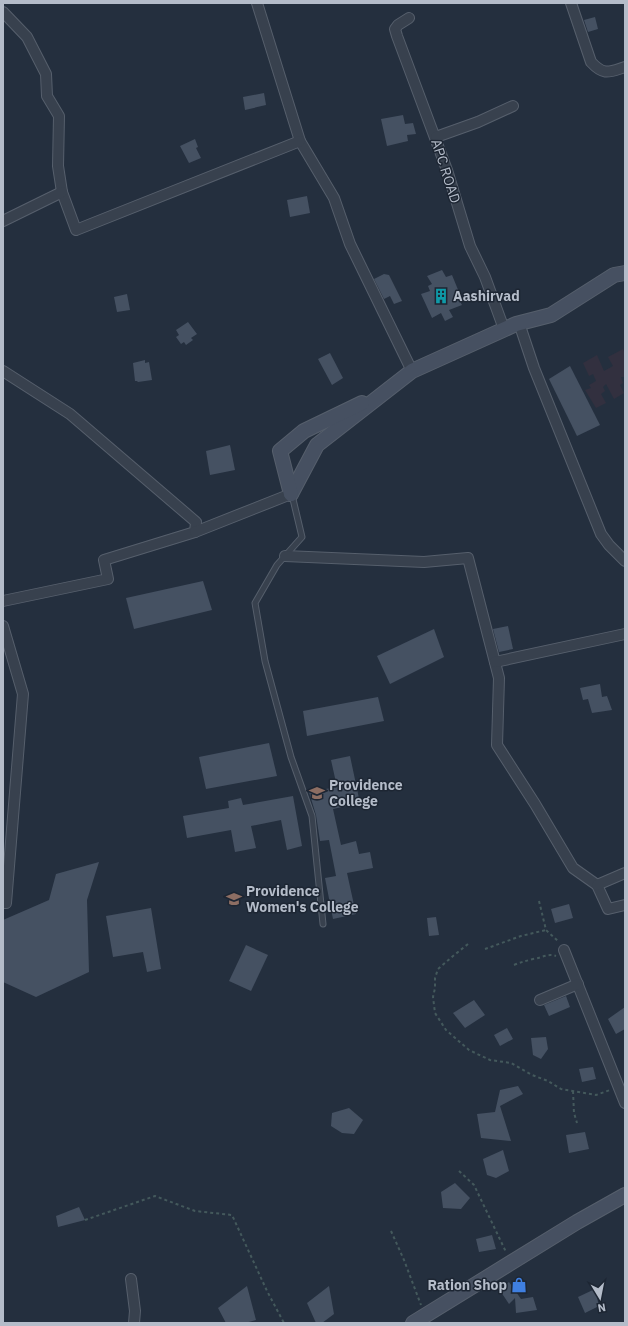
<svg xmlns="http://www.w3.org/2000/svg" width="628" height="1326" font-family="'IBM Plex Sans',sans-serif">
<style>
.medical{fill:#32303f}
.building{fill:#455162}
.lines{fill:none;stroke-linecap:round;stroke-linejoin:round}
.lane-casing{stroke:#565f6c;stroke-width:7}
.street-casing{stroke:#565f6c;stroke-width:12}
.secondary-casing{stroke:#565f6c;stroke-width:16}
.path{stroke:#44595c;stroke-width:2;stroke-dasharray:3 3;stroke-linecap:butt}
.lane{stroke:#38414e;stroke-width:5}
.street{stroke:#38414e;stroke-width:10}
.secondary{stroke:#465061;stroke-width:14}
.labels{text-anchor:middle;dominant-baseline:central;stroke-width:3;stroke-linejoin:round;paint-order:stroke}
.street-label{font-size:14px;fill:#b4bcc9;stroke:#1d2633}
.poi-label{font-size:14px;font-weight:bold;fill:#b4bcc9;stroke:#1d2633;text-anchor:start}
</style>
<rect width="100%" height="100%" fill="#242f3e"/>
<polygon class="medical" points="623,349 625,354 625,377 621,377 623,383 620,385 624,393 614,399 606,384 603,387 605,391 601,394 606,403 596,408 585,390 591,388 589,385 596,381 593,374 589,376 583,363 597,355 604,371 613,366 608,357"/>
<g class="building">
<polygon points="595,17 598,29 588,32 584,20"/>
<polygon points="264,93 266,105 245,110 243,97"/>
<polygon points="403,115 405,124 413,123 416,134 407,135 408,141 387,146 381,119"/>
<polygon points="195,139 198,147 196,148 201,158 189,163 180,146"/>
<polygon points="307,196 310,213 290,217 287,200"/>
<polygon points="442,270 446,277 452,275 461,297 458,298 462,305 449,310 453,317 445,321 441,313 432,318 421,294 430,291 428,286 432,284 427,276"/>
<polygon points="384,274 389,275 402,301 394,304 390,296 384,299 374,279"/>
<polygon points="127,294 130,310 117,312 114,297"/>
<polygon points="188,322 197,334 191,338 193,340 186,345 184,342 181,344 176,337 179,335 176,330"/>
<polygon points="330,353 343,378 332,385 318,359"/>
<polygon points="145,360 145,363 149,362 152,380 138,382 137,381 135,381 133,363"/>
<polygon points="570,366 600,425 577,436 549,379"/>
<polygon points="230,445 235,470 210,475 206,451"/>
<polygon points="203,581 212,610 134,629 126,598"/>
<polygon points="508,626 513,649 499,652 493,629"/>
<polygon points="434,629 444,657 390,684 377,656"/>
<polygon points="600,684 602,697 607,696 612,710 592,713 588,699 583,700 580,688"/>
<polygon points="378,697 384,721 307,736 303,711"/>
<polygon points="269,743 277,776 206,789 199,757"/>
<polygon points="350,756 360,803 333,809 341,845 356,841 359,854 370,852 373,868 347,873 356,914 333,919 325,878 336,876 329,840 320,841 316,815 309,792 337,787 331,760"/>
<polygon points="293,796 302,846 287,850 281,820 251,826 256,848 235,852 231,830 187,838 183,816 229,808 228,801 241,798 243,805"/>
<polygon points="99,862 87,900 89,972 36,997 3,982 3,920 49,900 56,874"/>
<polygon points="569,904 573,918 555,923 551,909"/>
<polygon points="151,908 161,969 147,972 143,952 113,957 106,916"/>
<polygon points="436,917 439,935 429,936 427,918"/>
<polygon points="246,945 268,955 251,991 229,981"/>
<polygon points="566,996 570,1007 549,1016 544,1005"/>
<polygon points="474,1000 485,1015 465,1028 453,1013"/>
<polygon points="625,1007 625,1029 616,1034 608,1019"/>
<polygon points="507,1028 513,1039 500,1046 494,1035"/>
<polygon points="546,1037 548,1049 541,1059 533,1055 531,1038"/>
<polygon points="593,1067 596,1079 582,1082 579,1069"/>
<polygon points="518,1086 523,1094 500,1106 511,1141 481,1138 477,1114 495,1112 500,1090"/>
<polygon points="349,1108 363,1120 354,1134 342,1133 331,1126 332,1113"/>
<polygon points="585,1132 589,1149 569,1153 566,1135"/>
<polygon points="503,1150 509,1171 496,1178 487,1175 483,1159"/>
<polygon points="455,1183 470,1198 461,1209 443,1208 441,1192"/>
<polygon points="79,1207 85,1220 58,1227 56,1216"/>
<polygon points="492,1235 496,1249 479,1252 476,1239"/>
<polygon points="509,1282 521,1299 533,1297 537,1310 516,1313 515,1298 509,1304 499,1289"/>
<polygon points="247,1286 256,1320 245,1323 226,1323 218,1308"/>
<polygon points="329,1286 334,1314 322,1323 316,1323 307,1303"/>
<polygon points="595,1289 599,1306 585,1313 578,1297"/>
</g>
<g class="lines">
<defs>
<polyline id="lane" points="292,495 302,537 277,565 255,603 265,661 291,757 312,816 323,924"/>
<g id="street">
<polyline points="257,3 300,141 334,198 350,244 412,371"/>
<path d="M 571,3 L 591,62 C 604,76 609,72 625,67"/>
<polyline points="3,12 27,37 46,74 47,96 59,116 58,166 62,192 76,230 300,141"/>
<polyline points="409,18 398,25 395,29 397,36 447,170 470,246 485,277 504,329"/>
<polyline points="436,137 478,122 513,106"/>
<polyline points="3,221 62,192"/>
<polyline points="519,323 534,368 601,534 609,545 625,561"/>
<polyline points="3,371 70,414 196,522 195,532 104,560 108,579 3,601"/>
<polyline points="195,532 291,494"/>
<polyline points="285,556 424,562 468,558 499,678 497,745 535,804 573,868 597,885 608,909 625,905"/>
<polyline points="3,626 23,694 6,903 3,903"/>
<polyline points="495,662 625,634"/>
<polyline points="597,885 625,873"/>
<polyline points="564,950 625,1103"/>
<polyline points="540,1000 578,984"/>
<polyline points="131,1279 135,1311 134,1323"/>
</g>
<g id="secondary">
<polyline points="291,494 317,445 412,371 516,324 551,315 614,275 625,273"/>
<polyline points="291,494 280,451 304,431 362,403"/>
<polyline points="413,1323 577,1222 625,1195"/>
</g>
</defs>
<use href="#lane" class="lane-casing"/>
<use href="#street" class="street-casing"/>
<use href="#secondary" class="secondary-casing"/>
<g class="path">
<polyline points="539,901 546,930 559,942"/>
<polyline points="468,944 453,956 438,969 435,978 435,988 433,997 435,1013 446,1030 469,1050 490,1060 511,1063 532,1075 548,1081 561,1089 596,1095 610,1090"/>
<polyline points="485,949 521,936 546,930"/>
<path d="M 514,965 C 521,962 526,961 533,959 C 542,958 547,953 556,956"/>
<polyline points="573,1091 574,1113 577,1123"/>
<polyline points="459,1171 474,1185 506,1252"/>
<polyline points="85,1220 155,1196 195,1211 232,1215 267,1291 284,1323"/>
<polyline points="391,1231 404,1260 421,1305"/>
</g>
<use href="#lane" class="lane"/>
<use href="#street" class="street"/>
<use href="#secondary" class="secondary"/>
</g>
<defs>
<symbol id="building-bare" viewBox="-9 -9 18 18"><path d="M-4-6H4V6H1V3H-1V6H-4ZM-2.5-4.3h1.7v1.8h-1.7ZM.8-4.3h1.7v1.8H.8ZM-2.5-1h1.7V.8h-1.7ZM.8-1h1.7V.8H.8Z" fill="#0f9aa8" stroke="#1d2633" stroke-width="2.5" paint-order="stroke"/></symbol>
<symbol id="university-bare" viewBox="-9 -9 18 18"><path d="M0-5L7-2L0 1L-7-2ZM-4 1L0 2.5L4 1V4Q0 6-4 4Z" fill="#8d6e63" stroke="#1d2633" stroke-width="2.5" paint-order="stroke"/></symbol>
<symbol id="shop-bare" viewBox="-9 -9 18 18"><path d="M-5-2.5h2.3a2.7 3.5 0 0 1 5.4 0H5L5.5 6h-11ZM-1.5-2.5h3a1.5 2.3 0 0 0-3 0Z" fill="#3f7fe0" stroke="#1d2633" stroke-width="2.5" paint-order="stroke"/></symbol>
</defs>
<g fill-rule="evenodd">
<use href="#building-bare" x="430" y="285" width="22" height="22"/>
<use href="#university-bare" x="306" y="782" width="22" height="22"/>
<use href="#university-bare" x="223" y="888" width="22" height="22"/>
<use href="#shop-bare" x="508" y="1274" width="22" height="22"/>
</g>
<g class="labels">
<g class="street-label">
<text transform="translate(446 171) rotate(72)">APC ROAD</text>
</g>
<g class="poi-label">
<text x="453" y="296">Aashirvad</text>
<text x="329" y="785">Providence<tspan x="329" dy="16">College</tspan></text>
<text x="246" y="891">Providence<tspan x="246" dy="16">Women's College</tspan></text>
<text x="507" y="1285" text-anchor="end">Ration Shop</text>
</g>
</g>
<rect width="628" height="1326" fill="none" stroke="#b4bcc9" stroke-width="8"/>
<g transform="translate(600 1298) rotate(170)" stroke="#1d2633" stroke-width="3" paint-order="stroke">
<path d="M0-3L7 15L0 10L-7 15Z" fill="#b4bcc9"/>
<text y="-6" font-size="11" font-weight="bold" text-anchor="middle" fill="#b4bcc9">N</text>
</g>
</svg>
